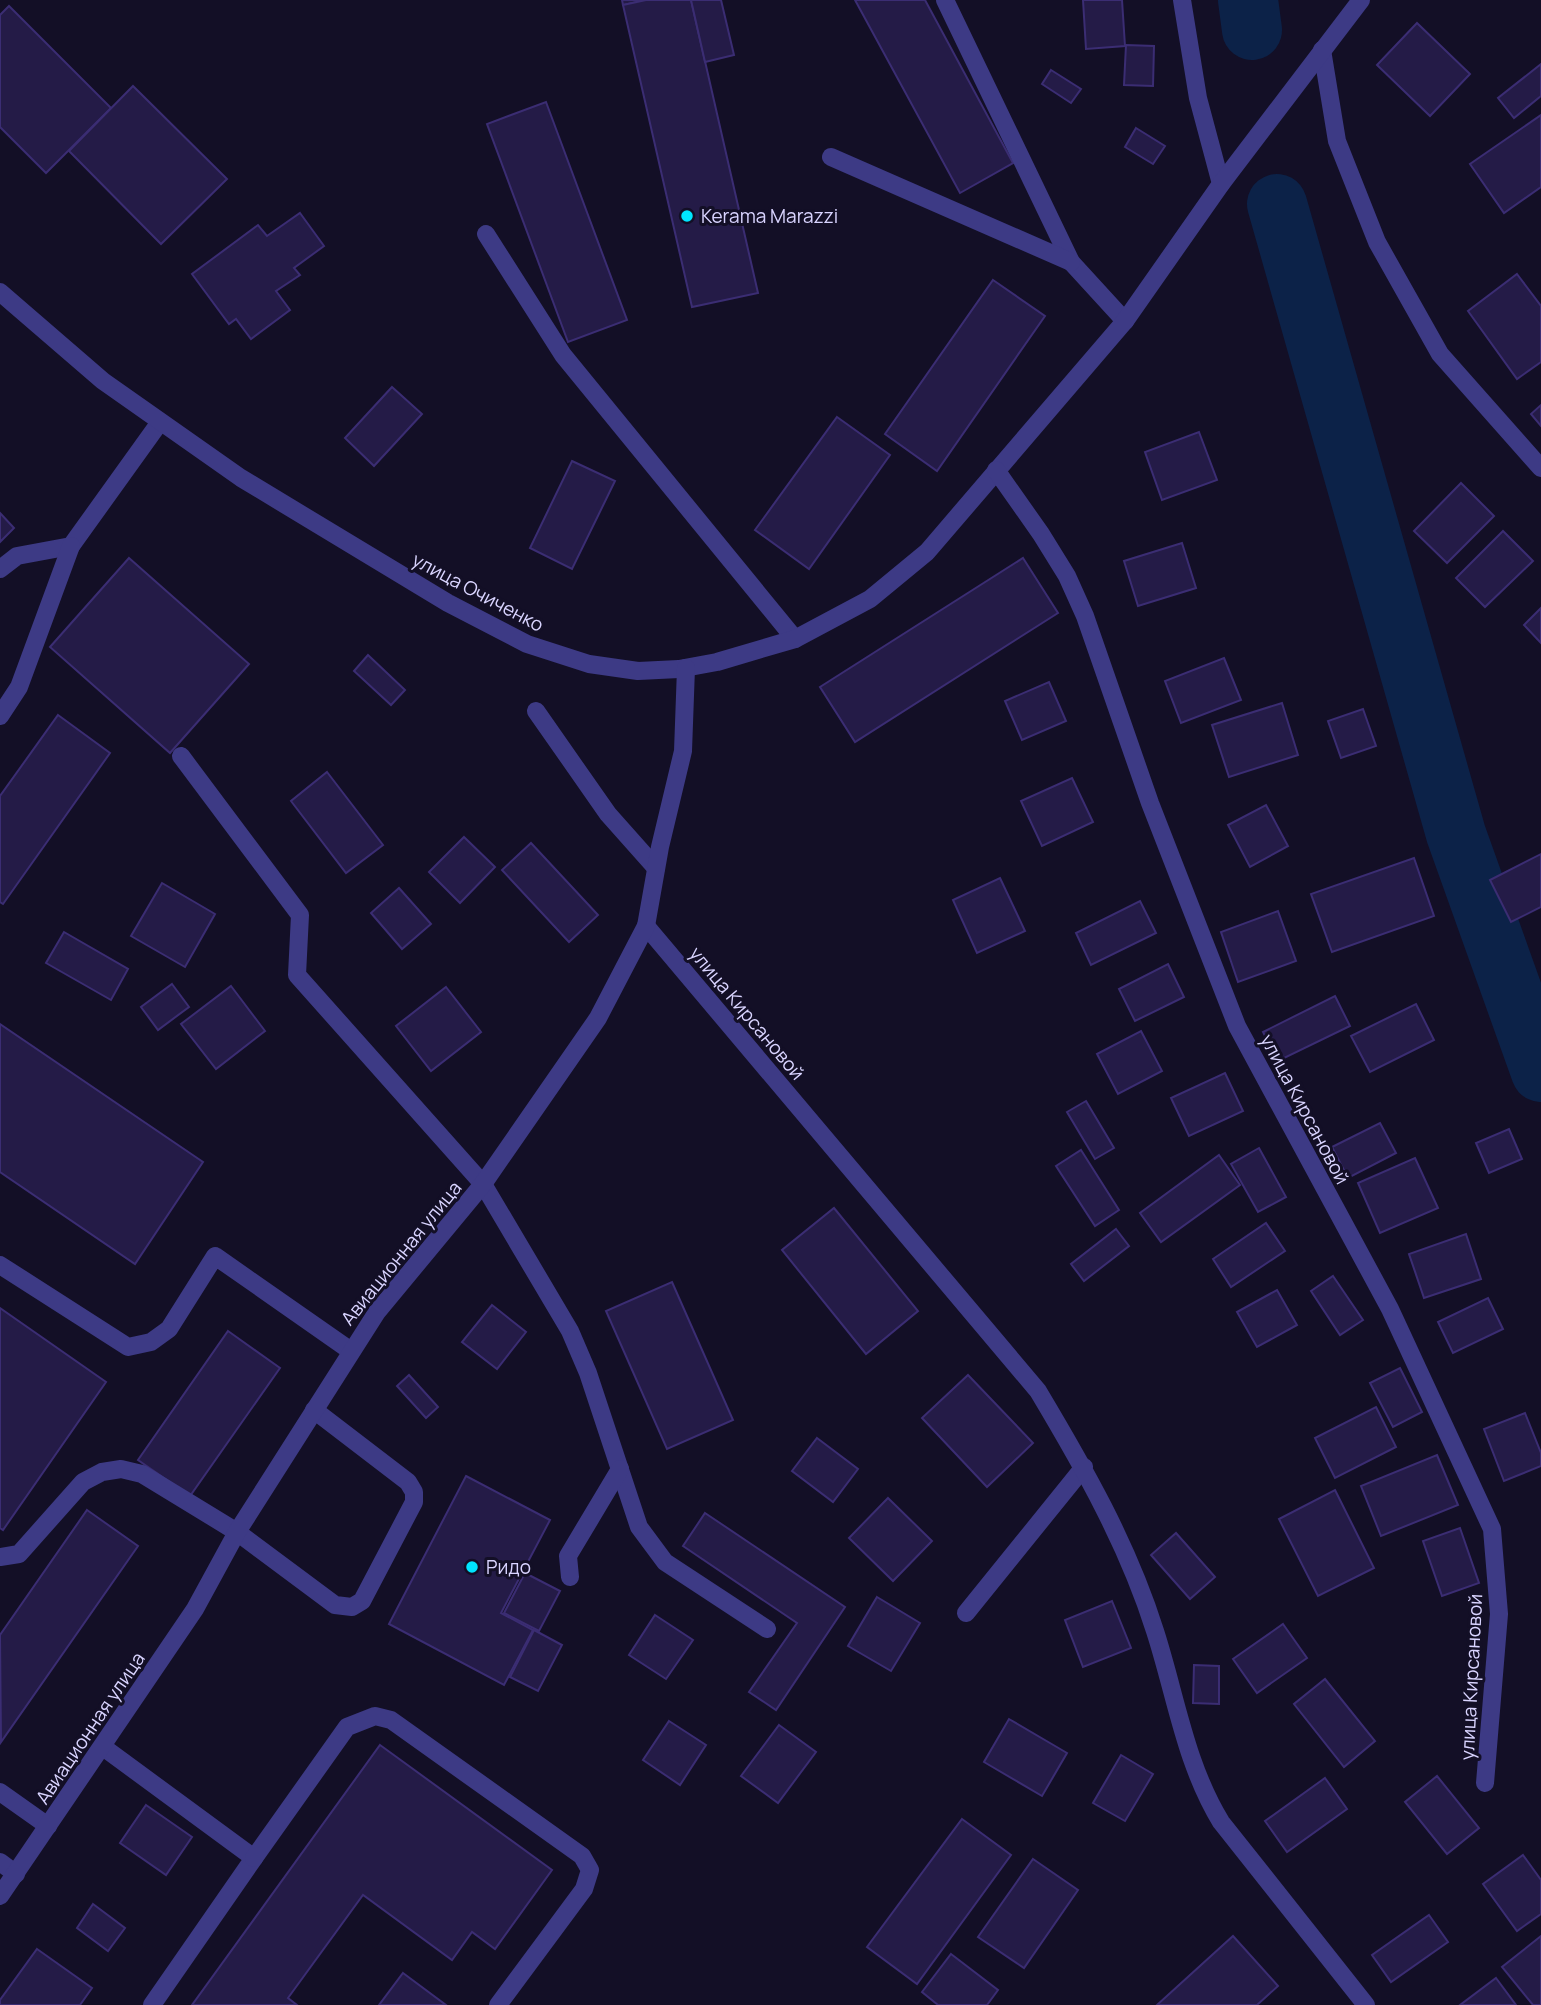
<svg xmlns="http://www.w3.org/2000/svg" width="1541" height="2005" font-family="Manrope,sans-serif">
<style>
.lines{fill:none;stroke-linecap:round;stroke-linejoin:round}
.river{stroke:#0c2248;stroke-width:60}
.building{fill:#241b47;stroke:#3b2d73;stroke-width:2}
.service{stroke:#3d3a85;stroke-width:18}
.minor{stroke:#3d3a85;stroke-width:18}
.poi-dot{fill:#00e5ff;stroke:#130f26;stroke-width:2.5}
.labels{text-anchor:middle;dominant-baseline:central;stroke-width:6;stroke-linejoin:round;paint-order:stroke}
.poi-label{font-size:19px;fill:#d9d4ff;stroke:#130f26;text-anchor:start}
.street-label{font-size:19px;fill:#d9d4ff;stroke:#130f26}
</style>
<rect width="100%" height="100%" fill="#130f26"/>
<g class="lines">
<g class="river">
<polyline points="1248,0 1252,30"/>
<polyline points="1277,204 1456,834 1541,1072"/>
</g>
</g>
<g class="building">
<polygon points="622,0 646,0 623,5"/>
<polygon points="646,0 691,0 758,293 692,307 623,5"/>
<polygon points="691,0 721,0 734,55 705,62"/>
<polygon points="855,0 925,0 1013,163 960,193"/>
<polygon points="1083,0 1122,0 1125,46 1086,49"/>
<polygon points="9,6 111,108 46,173 0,127 0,15"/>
<polygon points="1417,23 1470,74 1430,116 1377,65"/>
<polygon points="1126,45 1154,46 1153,86 1124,85"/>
<polygon points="1541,64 1541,96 1514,118 1498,98"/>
<polygon points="1051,70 1081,89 1071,103 1042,84"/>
<polygon points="133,86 227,179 161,244 69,151"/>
<polygon points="546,102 627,320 568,342 487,124"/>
<polygon points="1541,115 1541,187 1504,213 1470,164"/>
<polygon points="1136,128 1165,146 1153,164 1125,147"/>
<polygon points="300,213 324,246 294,268 300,275 276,291 290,310 251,339 236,319 229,324 192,274 258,225 267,236"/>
<polygon points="1517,274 1541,306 1541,362 1517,379 1468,311"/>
<polygon points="993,280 1045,316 937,471 885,434"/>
<polygon points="392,387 422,414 374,466 345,438"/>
<polygon points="1541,405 1541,426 1531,414"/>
<polygon points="837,417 890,455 809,569 755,530"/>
<polygon points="1199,432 1217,480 1162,500 1145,452"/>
<polygon points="572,461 615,481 572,569 530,548"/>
<polygon points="1461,483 1494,516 1447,563 1414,531"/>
<polygon points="0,513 14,528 0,542"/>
<polygon points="1503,531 1533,561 1485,607 1456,578"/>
<polygon points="1182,543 1196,588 1138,606 1124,561"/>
<polygon points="129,558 249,664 170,753 50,647"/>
<polygon points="1023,558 1058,613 855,742 820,687"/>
<polygon points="1541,608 1541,643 1524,625"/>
<polygon points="368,655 405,690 391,705 354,671"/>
<polygon points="1224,658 1241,700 1181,723 1165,681"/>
<polygon points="1049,682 1066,721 1022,740 1005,701"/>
<polygon points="1282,703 1298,755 1229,777 1212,725"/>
<polygon points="1363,709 1376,746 1341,758 1328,721"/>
<polygon points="58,715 110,753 3,904 0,902 0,796"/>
<polygon points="327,772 383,845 346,873 291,801"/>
<polygon points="1072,778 1093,822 1042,846 1021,801"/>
<polygon points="1266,805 1288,846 1250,867 1228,825"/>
<polygon points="464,837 495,867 460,903 429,872"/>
<polygon points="531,843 598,915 569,942 502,870"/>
<polygon points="1541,854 1541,907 1511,922 1490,880"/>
<polygon points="1414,858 1434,916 1332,952 1311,894"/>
<polygon points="1000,878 1025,931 977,953 953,900"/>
<polygon points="162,883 215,914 185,967 131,936"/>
<polygon points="399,888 431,924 402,949 371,913"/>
<polygon points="1140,901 1156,933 1091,965 1076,933"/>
<polygon points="1278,911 1296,961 1238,982 1221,932"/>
<polygon points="64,932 128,969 111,1000 46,963"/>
<polygon points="1168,964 1184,997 1135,1021 1119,989"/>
<polygon points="172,984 189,1007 158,1030 141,1007"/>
<polygon points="231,986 265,1031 216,1069 181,1024"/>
<polygon points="446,987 481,1032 431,1071 396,1026"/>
<polygon points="1335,996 1350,1026 1278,1061 1263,1032"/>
<polygon points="1416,1004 1434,1040 1370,1072 1351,1036"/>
<polygon points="0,1024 203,1162 135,1264 0,1172"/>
<polygon points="1141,1031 1162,1071 1118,1094 1097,1054"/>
<polygon points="1225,1073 1243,1111 1189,1136 1171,1098"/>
<polygon points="1086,1101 1114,1148 1095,1159 1067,1112"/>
<polygon points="1380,1123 1396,1153 1348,1178 1332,1147"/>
<polygon points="1509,1129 1522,1159 1489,1173 1476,1143"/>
<polygon points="1259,1148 1286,1197 1258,1212 1231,1164"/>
<polygon points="1081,1150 1119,1210 1095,1226 1056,1166"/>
<polygon points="1219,1155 1240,1185 1161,1242 1140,1213"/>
<polygon points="1415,1158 1438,1208 1380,1233 1358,1183"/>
<polygon points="834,1208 918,1311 866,1354 782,1250"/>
<polygon points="1266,1223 1285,1251 1231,1287 1213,1259"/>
<polygon points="1116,1229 1129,1246 1084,1281 1071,1264"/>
<polygon points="1466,1234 1481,1279 1424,1298 1409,1254"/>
<polygon points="1333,1276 1363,1320 1340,1335 1311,1291"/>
<polygon points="672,1282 733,1420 667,1449 606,1311"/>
<polygon points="1277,1290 1297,1325 1257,1347 1237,1312"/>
<polygon points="1488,1298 1503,1329 1453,1353 1438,1322"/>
<polygon points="492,1305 526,1332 497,1369 462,1342"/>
<polygon points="0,1308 106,1382 3,1530 0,1528"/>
<polygon points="228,1331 280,1368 190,1496 138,1460"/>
<polygon points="1400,1368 1422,1412 1393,1427 1370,1383"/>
<polygon points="409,1375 438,1407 426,1418 397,1386"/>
<polygon points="968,1375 1033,1443 987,1487 922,1418"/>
<polygon points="1376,1407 1396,1447 1335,1478 1315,1438"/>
<polygon points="1525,1413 1541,1453 1541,1466 1504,1481 1484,1429"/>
<polygon points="817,1438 858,1469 833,1502 792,1471"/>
<polygon points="1437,1455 1458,1505 1381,1536 1361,1486"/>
<polygon points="466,1476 550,1520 501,1613 533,1630 504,1685 389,1624"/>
<polygon points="1335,1490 1374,1568 1318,1596 1279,1519"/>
<polygon points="888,1498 932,1541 893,1581 849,1538"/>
<polygon points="87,1510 138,1546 1,1742 0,1635"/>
<polygon points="705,1513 845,1607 776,1710 749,1692 797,1623 683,1546"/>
<polygon points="1460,1528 1479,1583 1442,1596 1423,1541"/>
<polygon points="1176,1533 1215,1577 1190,1599 1151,1555"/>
<polygon points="525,1573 560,1591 539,1631 504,1613"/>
<polygon points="877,1597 920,1623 891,1671 848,1646"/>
<polygon points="1112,1601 1131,1648 1083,1667 1065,1620"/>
<polygon points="655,1615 693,1640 666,1679 629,1655"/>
<polygon points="1283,1624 1307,1658 1257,1693 1233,1659"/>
<polygon points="534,1630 562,1645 538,1691 510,1677"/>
<polygon points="1194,1665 1219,1666 1219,1704 1193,1703"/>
<polygon points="1325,1679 1375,1741 1344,1767 1294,1704"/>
<polygon points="1009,1719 1067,1753 1042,1796 984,1762"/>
<polygon points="669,1721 706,1745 680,1785 643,1760"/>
<polygon points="779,1725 816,1752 778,1803 741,1776"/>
<polygon points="380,1745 552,1870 495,1949 472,1932 452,1960 363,1895 288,1998 297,2005 192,2005"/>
<polygon points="1121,1755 1153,1774 1125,1821 1093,1803"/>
<polygon points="1437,1776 1479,1828 1447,1854 1405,1802"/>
<polygon points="1325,1778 1347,1809 1287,1852 1265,1821"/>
<polygon points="146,1805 192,1837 166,1875 120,1843"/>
<polygon points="962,1819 1011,1855 917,1984 867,1947"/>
<polygon points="1523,1855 1541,1880 1541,1914 1517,1931 1483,1884"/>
<polygon points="1033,1859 1078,1890 1024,1968 978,1937"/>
<polygon points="93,1904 125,1928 108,1951 77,1928"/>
<polygon points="1429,1915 1448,1942 1391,1982 1372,1955"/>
<polygon points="1233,1936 1278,1986 1257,2005 1157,2005"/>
<polygon points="1541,1936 1541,2005 1533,2005 1502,1967"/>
<polygon points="37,1949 92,1988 80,2005 0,2005 0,2000"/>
<polygon points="951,1954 998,1990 987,2005 938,2005 922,1992"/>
<polygon points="403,1973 446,2005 379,2005"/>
<polygon points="1496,1978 1516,2005 1460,2005"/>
</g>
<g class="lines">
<g class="service">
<polyline points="945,0 1071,262 1125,321"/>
<polyline points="831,157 1071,262"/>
<polyline points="486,234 563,355 795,639"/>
<polyline points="0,569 17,556 71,546 160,422"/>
<polyline points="536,711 608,814 656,868"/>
<polyline points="0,716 19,687 71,546"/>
<polyline points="181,756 300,915 297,975 483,1184 570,1331 588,1373 639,1527 665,1562 767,1629"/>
<polyline points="0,1265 128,1347 151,1342 169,1329 215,1256 351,1351"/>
<polyline points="0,1557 19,1554 83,1482 102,1472 121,1469 142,1474 237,1532 335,1605 352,1607 362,1601 414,1502 414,1492 408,1482 314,1410"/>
<polyline points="570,1577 568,1556 620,1469"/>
<polyline points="966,1613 1084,1467"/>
<polyline points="103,1747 254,1858 152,2005"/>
<polyline points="0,1792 48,1826"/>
<polyline points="254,1858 347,1727 375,1716 391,1720 582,1856 590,1870 584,1889 498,2005"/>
<polyline points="0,1862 16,1874"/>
</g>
<g class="minor">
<polyline points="1182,0 1198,98 1221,184"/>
<polyline points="1322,50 1337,141 1377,242 1440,354 1541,468"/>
<polyline points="0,292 103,381 241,478 448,603 527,644 589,664 638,671 679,669 717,662 795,639 870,599 927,552 1125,321 1221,184 1361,0"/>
<polyline points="996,470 1041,534 1067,576 1085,616 1150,803 1237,1026 1390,1309 1492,1529 1499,1614 1485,1783"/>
<path d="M 646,926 L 1038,1391 C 1084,1468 1128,1545 1155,1631 C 1176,1696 1185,1763 1221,1822 L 1366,2005"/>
<polyline points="0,1896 195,1609 237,1532 377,1312 483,1184 598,1018 646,926 660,847 683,751 686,668"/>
</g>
</g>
<g class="poi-dot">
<circle cx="687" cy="216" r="7"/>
<circle cx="472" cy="1567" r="7"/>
</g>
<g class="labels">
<g class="poi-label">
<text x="701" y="216">Kerama Marazzi</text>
<text x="486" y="1567">Ридо</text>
</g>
<g class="street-label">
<text transform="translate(478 592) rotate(28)">улица Очиченко</text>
<text transform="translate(747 1013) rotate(50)">улица Кирсановой</text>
<text transform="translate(1305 1109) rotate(62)">улица Кирсановой</text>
<text transform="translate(401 1253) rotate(-51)">Авиационная улица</text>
<text transform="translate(1471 1677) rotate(-87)">улица Кирсановой</text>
<text transform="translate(90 1728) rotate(-56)">Авиационная улица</text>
</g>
</g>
</svg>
